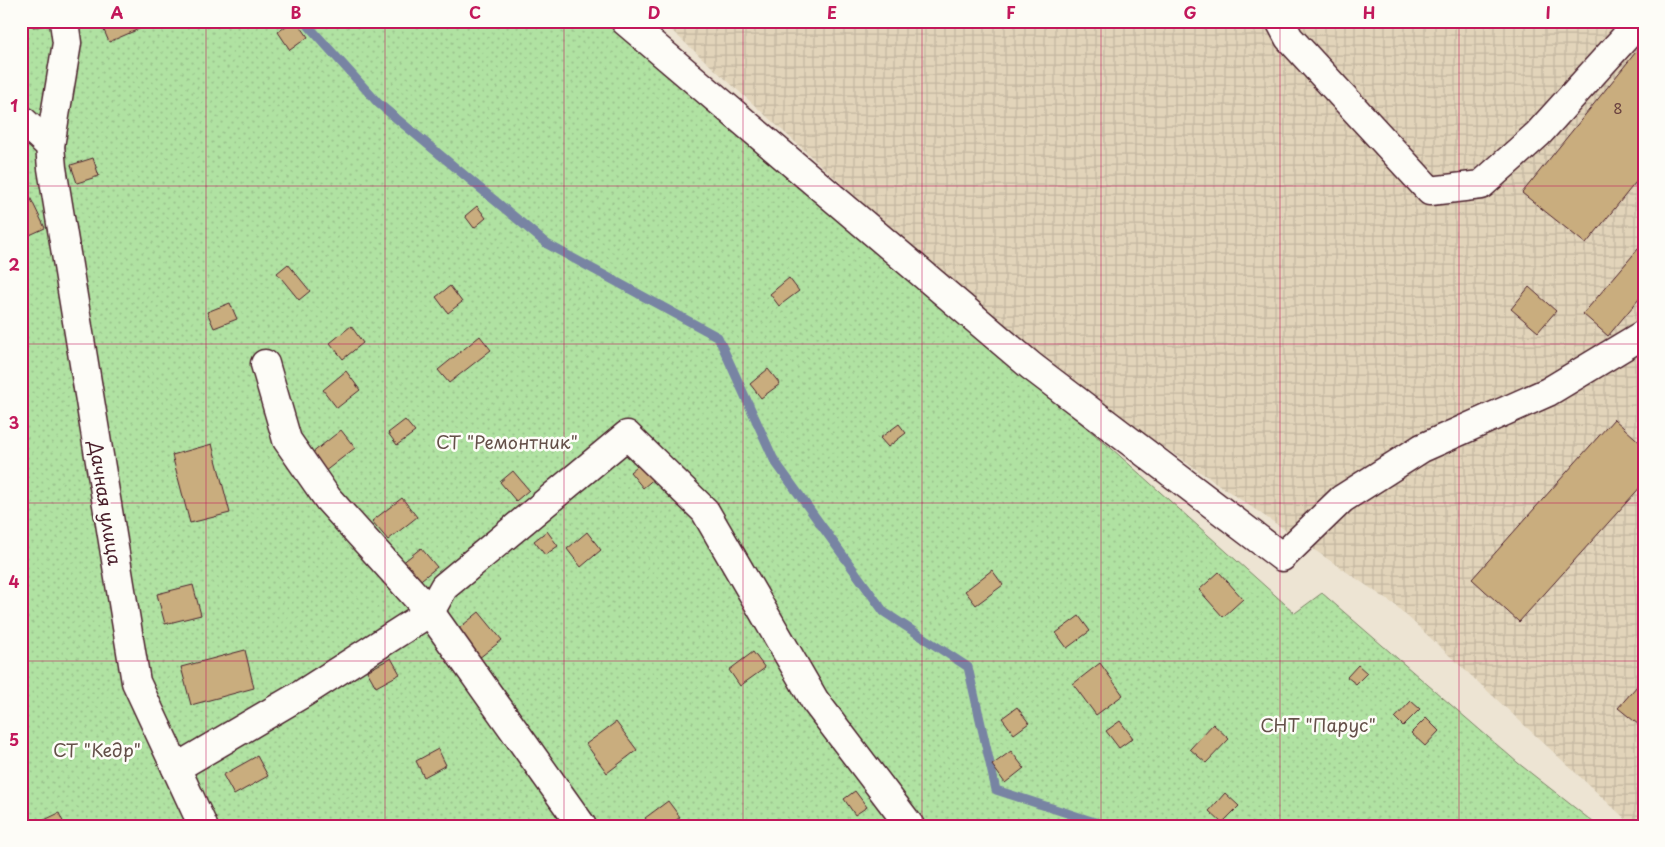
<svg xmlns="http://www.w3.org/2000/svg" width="1665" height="847" font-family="'Playpen Sans',sans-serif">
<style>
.industrial{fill:url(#industrial-grid)}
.garden{fill:url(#garden-dots);stroke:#7d8066}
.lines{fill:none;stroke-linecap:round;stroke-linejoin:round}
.stream{stroke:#7884a3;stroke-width:9}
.building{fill:#c9ad7e;stroke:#4a1f2b}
.minor-casing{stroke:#4a1f2b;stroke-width:31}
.minor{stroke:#fdfcf7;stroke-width:28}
.grid{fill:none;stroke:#c2185b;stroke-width:1;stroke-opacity:0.55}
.labels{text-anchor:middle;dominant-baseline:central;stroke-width:5;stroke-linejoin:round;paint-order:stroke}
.number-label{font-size:15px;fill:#6a4240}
.park-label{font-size:18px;fill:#645049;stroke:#fdfcf7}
.street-label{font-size:18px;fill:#4a1f2b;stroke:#fdfcf7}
.neatline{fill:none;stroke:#c2185b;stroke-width:2}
.grid-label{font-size:16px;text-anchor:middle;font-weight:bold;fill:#c2185b}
</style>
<defs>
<pattern id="industrial-grid" width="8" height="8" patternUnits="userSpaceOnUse" patternTransform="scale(1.25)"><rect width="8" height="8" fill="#e2d4ba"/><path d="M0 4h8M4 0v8" fill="none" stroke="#c3b6a0"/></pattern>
<pattern id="garden-dots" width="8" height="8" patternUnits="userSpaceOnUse" patternTransform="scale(1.25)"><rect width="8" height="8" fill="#b0e2a2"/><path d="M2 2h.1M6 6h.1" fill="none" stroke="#99c18c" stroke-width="1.8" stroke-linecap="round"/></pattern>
</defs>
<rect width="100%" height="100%" fill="#ede4d3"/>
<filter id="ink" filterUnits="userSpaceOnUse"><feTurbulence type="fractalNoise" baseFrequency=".02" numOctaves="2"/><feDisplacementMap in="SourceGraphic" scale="10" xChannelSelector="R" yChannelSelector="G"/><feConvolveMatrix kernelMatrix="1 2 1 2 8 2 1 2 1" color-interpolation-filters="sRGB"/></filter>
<g filter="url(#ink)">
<polygon class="industrial" points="661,21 1644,21 1644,826 1633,826 1395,605 1039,362"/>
<polygon class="garden" points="21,21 609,21 936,304 1111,448 1295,613 1322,593 1518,763 1598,826 21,826"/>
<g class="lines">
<polyline class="stream" points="304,21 378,103 547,244 718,337 774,460 884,612 968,667 996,790 1107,826"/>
</g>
<g class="building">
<polygon points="32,21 49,21 49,25 33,27"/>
<polygon points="100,21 154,21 155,22 109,42"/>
<polygon points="293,21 297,21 308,37 290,50 278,32"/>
<polygon points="1644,42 1644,172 1586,244 1522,193"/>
<polygon points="93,158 99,176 77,183 71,165"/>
<polygon points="30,197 45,228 21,239 21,201"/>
<polygon points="477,206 486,218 474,228 465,216"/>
<polygon points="1644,242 1644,293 1608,336 1583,314"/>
<polygon points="288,264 310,291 299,300 277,273"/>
<polygon points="789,278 799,291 779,306 770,294"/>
<polygon points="450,286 462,302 448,313 436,297"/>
<polygon points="1529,287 1556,311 1538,332 1511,309"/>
<polygon points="230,303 237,319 214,328 207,312"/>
<polygon points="351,326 363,343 343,359 330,343"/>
<polygon points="480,336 491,350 449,383 438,370"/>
<polygon points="768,369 780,384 761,398 750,384"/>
<polygon points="346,371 360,390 337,408 323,390"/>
<polygon points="1614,419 1644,446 1644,483 1519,622 1472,579"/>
<polygon points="405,420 415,432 397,445 388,433"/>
<polygon points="899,424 906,433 888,447 880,438"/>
<polygon points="341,430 355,448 324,472 311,454"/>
<polygon points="212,444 230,513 190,523 172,455"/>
<polygon points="643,461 656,477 643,488 630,472"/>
<polygon points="513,471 529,490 516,501 500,482"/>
<polygon points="402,498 417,517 388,540 372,521"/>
<polygon points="547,531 558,546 545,555 534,541"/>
<polygon points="587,532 601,550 581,567 567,549"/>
<polygon points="421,548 437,567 417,583 401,564"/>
<polygon points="992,570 1003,585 976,605 965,591"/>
<polygon points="1219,572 1243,599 1223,617 1199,590"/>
<polygon points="193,585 201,615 165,624 157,594"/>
<polygon points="479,612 502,640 474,662 452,634"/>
<polygon points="1079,616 1090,631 1067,648 1056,633"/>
<polygon points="245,650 254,688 191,705 181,667"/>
<polygon points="753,652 765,668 740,686 729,670"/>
<polygon points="391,658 400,674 376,687 367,671"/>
<polygon points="1100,663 1123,695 1096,715 1073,684"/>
<polygon points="1358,665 1367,673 1356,684 1347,677"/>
<polygon points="1644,678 1644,729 1618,708"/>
<polygon points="1411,701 1420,709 1403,726 1395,718"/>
<polygon points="1017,707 1029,723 1014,734 1002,718"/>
<polygon points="1426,718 1439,731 1425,746 1411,733"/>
<polygon points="1120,721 1133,738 1119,748 1106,731"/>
<polygon points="616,722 637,750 607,773 586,744"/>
<polygon points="1213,724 1229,739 1206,763 1190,749"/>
<polygon points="438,749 446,765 424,777 416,761"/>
<polygon points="1011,751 1024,768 1005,783 992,765"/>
<polygon points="257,756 268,776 234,795 223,775"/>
<polygon points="855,791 867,807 855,815 844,799"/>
<polygon points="1225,793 1239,806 1222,823 1209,811"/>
<polygon points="668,801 680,817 669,826 651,826 645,818"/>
<polygon points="59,813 65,826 32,826"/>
</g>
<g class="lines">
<defs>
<g id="minor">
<polyline points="625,21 1031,366 1282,557 1342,499 1422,448 1548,392 1644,334"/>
<polyline points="1280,21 1289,38 1430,191 1481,185 1538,134 1640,21"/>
<polyline points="21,119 50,146 52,168 136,682 203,826"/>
<polyline points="50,146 67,43 64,21"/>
<polyline points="265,364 287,440 328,499 430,612 582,826"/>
<polyline points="176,768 302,694 430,612 444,587 627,435 705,511 815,701 910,826"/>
</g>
</defs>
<use href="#minor" class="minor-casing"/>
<use href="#minor" class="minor"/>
</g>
</g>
<path class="grid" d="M 206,21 L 206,826M 385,21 L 385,826M 564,21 L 564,826M 743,21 L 743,826M 922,21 L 922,826M 1101,21 L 1101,826M 1280,21 L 1280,826M 1459,21 L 1459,826M 21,186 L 1644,186M 21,344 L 1644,344M 21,503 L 1644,503M 21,661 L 1644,661"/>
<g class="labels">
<g class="number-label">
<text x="1618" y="107">8</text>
</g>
<g class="park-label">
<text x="507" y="441">СТ "Ремонтник"</text>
<text x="1318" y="724">СНТ "Парус"</text>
<text x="97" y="749">СТ "Кедр"</text>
</g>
<g class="street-label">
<text transform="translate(106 503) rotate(81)">Дачная улица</text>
</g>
</g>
<rect width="1665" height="847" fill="none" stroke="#fdfcf7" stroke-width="55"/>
<rect x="28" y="28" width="1610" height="792" class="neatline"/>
<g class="grid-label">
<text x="117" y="19">A</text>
<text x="296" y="19">B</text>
<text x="475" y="19">C</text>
<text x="654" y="19">D</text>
<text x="832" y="19">E</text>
<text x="1011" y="19">F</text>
<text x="1190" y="19">G</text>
<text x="1369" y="19">H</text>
<text x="1548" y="19">I</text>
<text x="14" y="112">1</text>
<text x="14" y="271">2</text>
<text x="14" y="429">3</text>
<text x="14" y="588">4</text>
<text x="14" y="746">5</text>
</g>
</svg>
